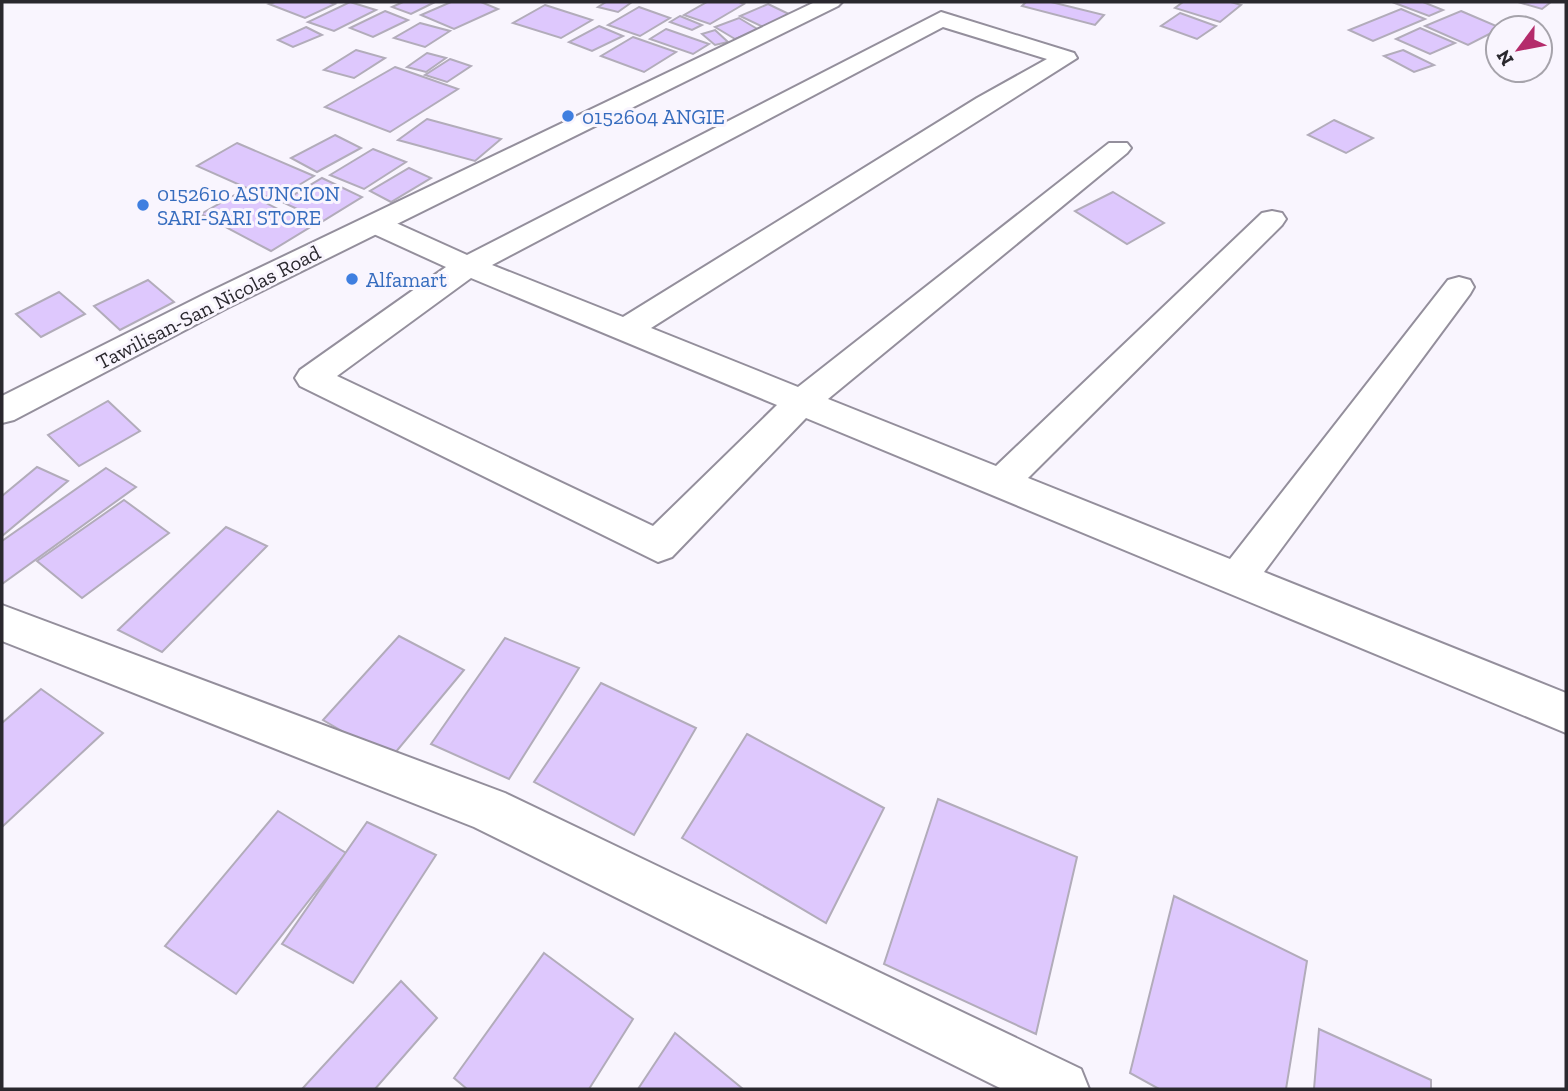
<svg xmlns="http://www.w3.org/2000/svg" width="1568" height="1091" font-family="'Zilla Slab',serif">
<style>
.building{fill:#dec8fd;stroke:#b2acba;stroke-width:2}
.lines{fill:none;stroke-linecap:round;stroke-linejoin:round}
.minor-casing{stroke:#948f9c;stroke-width:4}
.tertiary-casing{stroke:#948f9c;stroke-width:4}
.secondary-casing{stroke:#948f9c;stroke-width:4}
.minor{fill:#fff;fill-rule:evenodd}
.tertiary{fill:#fff;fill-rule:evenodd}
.secondary{fill:#fff;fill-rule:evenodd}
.shop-dot{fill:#3f7fe0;stroke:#f9f5fe;stroke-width:2.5}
.labels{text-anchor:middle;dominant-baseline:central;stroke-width:6;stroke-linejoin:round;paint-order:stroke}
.far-shop-label{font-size:21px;fill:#366cbe;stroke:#f9f5fe;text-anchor:start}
.far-street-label{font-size:21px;fill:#2a282e;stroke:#f9f5fe}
</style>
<rect width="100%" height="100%" fill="#f9f5fe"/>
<g class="building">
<polygon points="275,2 329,2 335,4 305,18 269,4"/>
<polygon points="350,2 376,10 334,31 308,22"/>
<polygon points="403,2 435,2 411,14 392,7"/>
<polygon points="451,2 481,2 498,9 454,29 421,15"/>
<polygon points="606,2 632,2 618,12 598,7"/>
<polygon points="707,2 739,2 744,4 710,24 684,15"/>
<polygon points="1026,2 1051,2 1104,15 1095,25 1022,6"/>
<polygon points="1183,2 1231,2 1241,5 1220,22 1175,8"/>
<polygon points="1392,2 1423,2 1443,10 1429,16"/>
<polygon points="1518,2 1551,2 1542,9"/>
<polygon points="768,4 791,15 763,27 740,16"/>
<polygon points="545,5 592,20 561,38 513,23"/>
<polygon points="639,7 670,18 640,36 608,25"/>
<polygon points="1401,9 1425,19 1373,41 1349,30"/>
<polygon points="385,11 408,20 373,37 350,28"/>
<polygon points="1461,11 1501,28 1468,45 1425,26"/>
<polygon points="1180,13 1216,26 1197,39 1161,26"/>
<polygon points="680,16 702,25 692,30 670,22"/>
<polygon points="739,18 759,30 735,39 715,27"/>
<polygon points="420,23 450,31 425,47 394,38"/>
<polygon points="599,26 623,36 592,51 569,42"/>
<polygon points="306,27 322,35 293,47 278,40"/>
<polygon points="1420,28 1455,43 1430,54 1396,39"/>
<polygon points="666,29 709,44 693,54 650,39"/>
<polygon points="715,30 728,42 715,45 702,34"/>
<polygon points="633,37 676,52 644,72 601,56"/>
<polygon points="356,50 385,58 354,78 324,70"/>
<polygon points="1403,50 1434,65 1414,72 1384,56"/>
<polygon points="427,53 446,58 426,72 407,67"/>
<polygon points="450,59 471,66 447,82 425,75"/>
<polygon points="395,67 458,89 390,132 325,107"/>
<polygon points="427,119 501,139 475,161 398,140"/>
<polygon points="1334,120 1373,138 1346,153 1308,135"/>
<polygon points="335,135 361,148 317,172 291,158"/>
<polygon points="237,143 314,176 274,200 197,166"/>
<polygon points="373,149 406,162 364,189 330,175"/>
<polygon points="409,168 431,178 391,202 370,191"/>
<polygon points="322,178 362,197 323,221 282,202"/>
<polygon points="242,191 312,226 271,251 201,214"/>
<polygon points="1113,192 1164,223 1127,244 1075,211"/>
<polygon points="148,280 174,302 120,330 94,306"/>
<polygon points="59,292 85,314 41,337 16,314"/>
<polygon points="108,401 140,431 79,466 48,435"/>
<polygon points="37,467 68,481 2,536 2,496"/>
<polygon points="106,468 136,487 2,584 2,541"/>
<polygon points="124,500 169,533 82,598 37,561"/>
<polygon points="226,527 267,546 162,652 118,630"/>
<polygon points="399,636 464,670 390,759 323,720"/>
<polygon points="505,638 579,668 509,779 431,744"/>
<polygon points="601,683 696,728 634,835 534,782"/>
<polygon points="41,689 103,733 2,827 2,723"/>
<polygon points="747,734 884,808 826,923 682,838"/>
<polygon points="938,799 1077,857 1036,1034 884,964"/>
<polygon points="278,811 346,853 236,994 165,946"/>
<polygon points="367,822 436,855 353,983 282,944"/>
<polygon points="1174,896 1307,961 1286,1089 1159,1089 1130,1073"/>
<polygon points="544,953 633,1019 589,1089 467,1089 454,1078"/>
<polygon points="401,981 437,1018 375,1089 302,1089"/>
<polygon points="1319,1029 1431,1080 1431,1089 1314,1089"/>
<polygon points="675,1033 743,1089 638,1089"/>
</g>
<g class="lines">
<defs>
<path id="minor" d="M 941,12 L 1074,53 L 1077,58 L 651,328 L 798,387 L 1109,143 L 1127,143 L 1131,148 L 1127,153 L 828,399 L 996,466 L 1262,213 L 1272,211 L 1282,213 L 1286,219 L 1282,225 L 1028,478 L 1230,559 L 1448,280 L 1459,277 L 1470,280 L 1474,287 L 1470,294 L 1264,572 L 1566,693 L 1566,733 L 806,418 L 672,557 L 658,562 L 300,386 L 295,378 L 300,370 L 446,267 L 365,230 L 361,224 L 365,218 L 375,216 L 385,218 L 467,255 ZM 943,27 L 1047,59 L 977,98 L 623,317 L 492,265 ZM 471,278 L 777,405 L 653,526 L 337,376 Z"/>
<polygon id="tertiary" points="2,605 505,793 1081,1069 1089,1089 1002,1089 474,827 2,641"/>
<polygon id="secondary" points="815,2 842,2 838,6 227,308 14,420 2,423 2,396 205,294"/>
</defs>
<use href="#minor" class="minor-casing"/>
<use href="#tertiary" class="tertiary-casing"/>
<use href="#secondary" class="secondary-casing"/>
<use href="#minor" class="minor"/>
<use href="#tertiary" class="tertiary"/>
<use href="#secondary" class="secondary"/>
</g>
<g class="shop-dot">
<circle cx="568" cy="116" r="7"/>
<circle cx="143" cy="205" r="7"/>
<circle cx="352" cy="279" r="7"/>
</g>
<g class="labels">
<g class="far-shop-label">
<text x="582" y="116">0152604 ANGIE</text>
<text x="157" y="193">0152610 ASUNCION<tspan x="157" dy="24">SARI-SARI STORE</tspan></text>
<text x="366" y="279">Alfamart</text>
</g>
<g class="far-street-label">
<text transform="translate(208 307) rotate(-27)">Tawilisan-San Nicolas Road</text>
</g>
</g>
<rect width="1568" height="1091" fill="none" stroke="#2a282e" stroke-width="7"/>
<g transform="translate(1519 49) rotate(238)"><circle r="33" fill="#f9f5fe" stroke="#a6a3ab" stroke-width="2"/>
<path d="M0-5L12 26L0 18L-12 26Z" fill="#b42b6b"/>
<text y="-10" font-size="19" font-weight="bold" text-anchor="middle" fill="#2a282e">N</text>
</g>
</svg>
